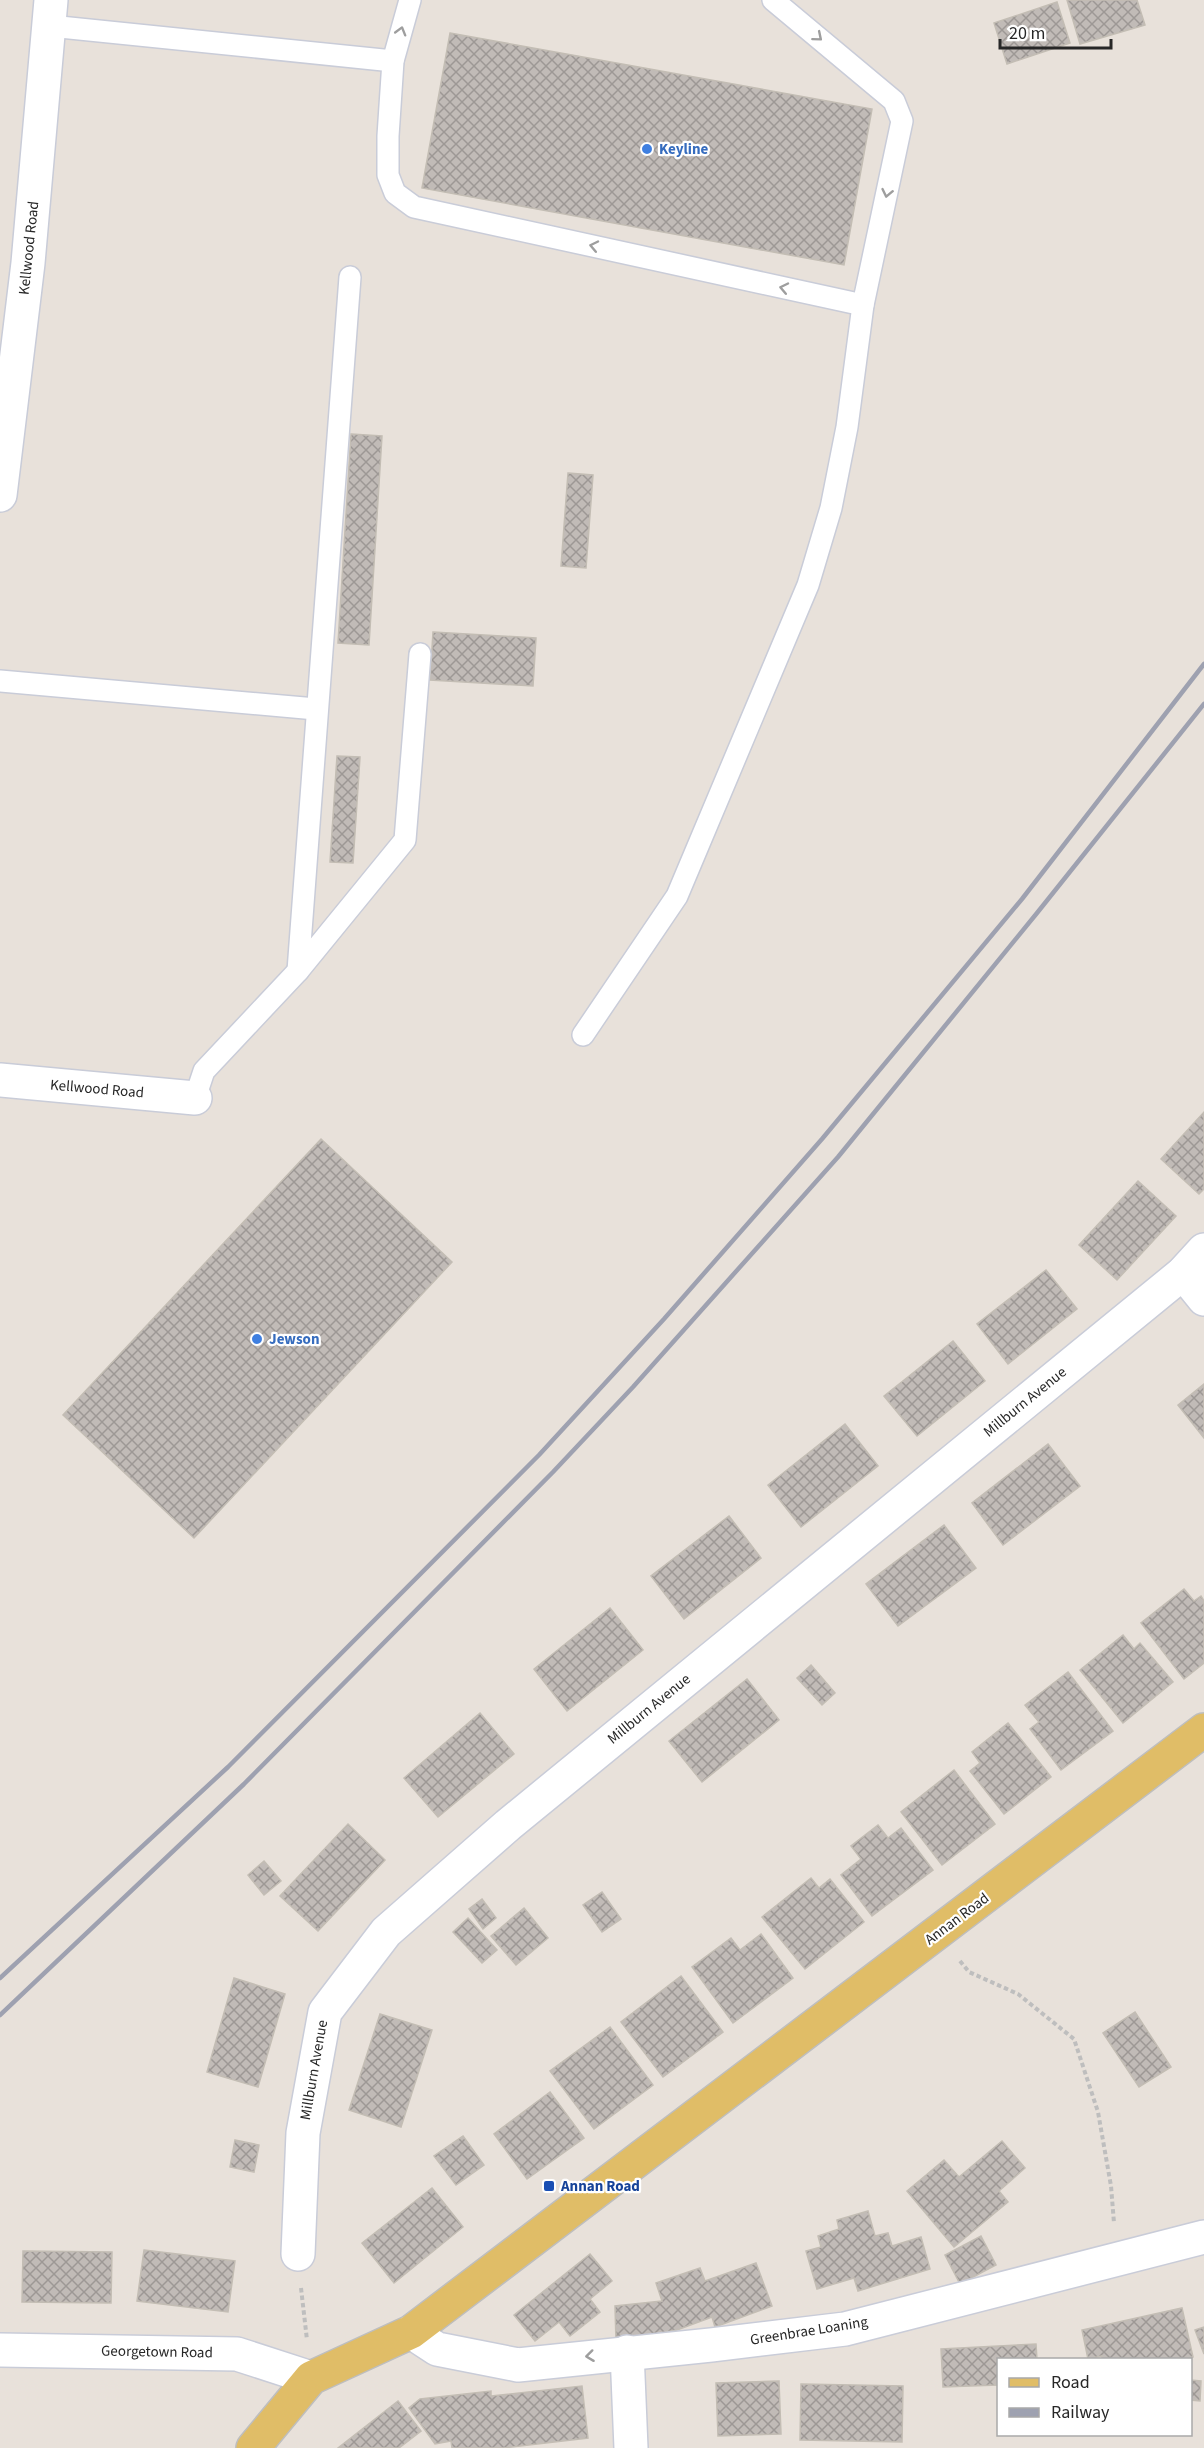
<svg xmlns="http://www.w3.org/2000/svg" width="1204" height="2448" font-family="'Source Sans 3',sans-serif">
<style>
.building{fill:url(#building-cross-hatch);stroke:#c3bdb4;stroke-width:1.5}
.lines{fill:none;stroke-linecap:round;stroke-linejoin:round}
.service-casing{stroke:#c9ccd8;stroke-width:24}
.minor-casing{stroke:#c9ccd8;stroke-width:36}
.tertiary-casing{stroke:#c9ccd8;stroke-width:36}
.primary-casing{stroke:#bebebe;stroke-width:36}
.path{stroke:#bebebe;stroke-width:4;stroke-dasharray:4.5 3;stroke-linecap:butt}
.service{stroke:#fff;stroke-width:21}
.minor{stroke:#fff;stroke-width:33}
.tertiary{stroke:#fff;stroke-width:33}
.primary{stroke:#e0bd67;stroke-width:33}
.rail{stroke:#9ea1b0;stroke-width:4.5}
.oneway{stroke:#9e9e9e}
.shop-dot{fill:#3f7fe0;stroke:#fff;stroke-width:2}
.transit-dot{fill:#1a4fb4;stroke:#fff;stroke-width:2}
.labels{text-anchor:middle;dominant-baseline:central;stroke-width:4.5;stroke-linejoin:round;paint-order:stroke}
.shop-label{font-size:15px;font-weight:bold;fill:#366cbe;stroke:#fff;text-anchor:start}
.street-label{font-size:15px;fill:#272727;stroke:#fff}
.transit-label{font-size:15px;font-weight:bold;fill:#164399;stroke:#fff;text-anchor:start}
</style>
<defs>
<pattern id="building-cross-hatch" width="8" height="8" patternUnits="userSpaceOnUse" patternTransform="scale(1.5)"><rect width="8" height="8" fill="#c1bbb7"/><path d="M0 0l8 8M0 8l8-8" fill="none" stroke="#9d9895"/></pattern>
</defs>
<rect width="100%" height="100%" fill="#e8e1da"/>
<g class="building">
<polygon points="1067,0 1137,0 1145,25 1080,44"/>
<polygon points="1057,2 1070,43 1007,64 994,23"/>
<polygon points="450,33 872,109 844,265 422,188"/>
<polygon points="351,434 382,436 369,645 338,643"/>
<polygon points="568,473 593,475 586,568 561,566"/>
<polygon points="433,632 536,638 533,686 430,680"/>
<polygon points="337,756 360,757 353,863 330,862"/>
<polygon points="1204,1112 1204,1189 1199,1194 1161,1159"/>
<polygon points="321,1139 452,1262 194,1538 63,1415"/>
<polygon points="1138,1181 1176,1216 1117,1280 1079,1245"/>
<polygon points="1046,1270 1077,1309 1008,1364 977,1324"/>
<polygon points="953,1341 985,1381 917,1436 884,1396"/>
<polygon points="1204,1384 1204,1438 1178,1405"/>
<polygon points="845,1424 878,1466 801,1527 768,1485"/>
<polygon points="1048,1444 1080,1486 1003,1545 972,1503"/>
<polygon points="729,1516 761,1558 684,1619 651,1576"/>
<polygon points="944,1525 976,1568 898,1626 866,1584"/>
<polygon points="1184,1589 1194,1601 1201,1596 1204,1601 1204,1663 1184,1679 1141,1623"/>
<polygon points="610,1608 643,1650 567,1711 534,1669"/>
<polygon points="1123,1635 1134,1649 1140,1643 1173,1682 1123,1723 1080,1670"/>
<polygon points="811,1665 835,1693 822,1705 797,1678"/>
<polygon points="1068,1672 1113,1731 1061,1770 1030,1729 1039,1722 1025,1705"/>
<polygon points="747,1679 779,1720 702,1782 669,1741"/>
<polygon points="480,1713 514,1754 438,1817 404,1778"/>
<polygon points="1008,1723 1051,1777 1004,1814 970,1771 980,1763 972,1752"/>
<polygon points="954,1770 995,1824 942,1865 901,1812"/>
<polygon points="348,1824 385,1860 318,1931 280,1896"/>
<polygon points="878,1825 888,1838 901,1828 933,1870 872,1916 841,1875 861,1859 851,1846"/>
<polygon points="264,1861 281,1881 264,1895 248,1875"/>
<polygon points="811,1878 819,1888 830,1879 864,1922 805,1969 762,1917"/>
<polygon points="602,1892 621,1919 602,1932 583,1905"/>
<polygon points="482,1899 496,1918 483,1929 469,1909"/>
<polygon points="524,1908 548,1938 516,1965 491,1936"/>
<polygon points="468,1918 497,1950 482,1963 453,1932"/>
<polygon points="761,1934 793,1978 733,2023 692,1967 731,1938 740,1950"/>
<polygon points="681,1976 723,2032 663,2077 621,2022"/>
<polygon points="234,1978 285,1994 258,2087 207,2072"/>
<polygon points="1135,2012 1171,2067 1139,2087 1103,2033"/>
<polygon points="380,2014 432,2030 401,2127 349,2110"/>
<polygon points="610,2027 653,2085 594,2129 550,2071"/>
<polygon points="550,2092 584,2138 527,2179 494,2134"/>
<polygon points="463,2136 484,2165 456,2185 434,2156"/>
<polygon points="235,2140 259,2145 254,2172 230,2167"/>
<polygon points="1002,2141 1025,2168 999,2191 1008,2202 954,2247 907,2191 944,2160 959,2177"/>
<polygon points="432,2188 463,2227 394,2283 362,2243"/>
<polygon points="868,2211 875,2236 888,2233 892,2246 921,2237 930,2269 858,2291 854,2278 817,2289 806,2251 821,2247 818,2236 839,2229 837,2220"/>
<polygon points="981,2236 996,2265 960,2284 945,2255"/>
<polygon points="144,2250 235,2261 228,2312 137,2301"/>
<polygon points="23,2251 112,2252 111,2303 22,2302"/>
<polygon points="590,2254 612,2281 590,2299 600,2312 570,2336 559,2322 535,2341 514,2315"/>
<polygon points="756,2263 772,2306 715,2327 712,2317 677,2330 616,2341 615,2306 662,2301 656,2283 700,2268 705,2281"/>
<polygon points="1182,2308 1193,2357 1181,2360 1102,2360 1102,2356 1088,2359 1082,2330"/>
<polygon points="1204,2327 1204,2354 1195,2330"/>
<polygon points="1036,2344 1037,2360 998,2360 998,2385 943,2387 941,2349"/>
<polygon points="1190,2380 1201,2381 1200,2401 1190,2400"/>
<polygon points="779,2381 781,2434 718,2436 716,2383"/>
<polygon points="801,2384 903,2386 902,2442 800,2440"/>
<polygon points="582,2386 588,2438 503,2448 452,2448 451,2441 435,2444 409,2408 420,2399 491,2391 491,2396"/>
<polygon points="398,2401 421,2431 399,2448 338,2448"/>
</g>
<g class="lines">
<defs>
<g id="service">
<polyline points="410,0 393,61 388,136 388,175 395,193 414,207 863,305 902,121 894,101 773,0"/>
<polyline points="50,26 393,61"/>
<polyline points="0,681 316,709"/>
<polyline points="298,971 350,277"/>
<polyline points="583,1035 677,896 808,585 831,508 847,427 863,305"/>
<polyline points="195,1098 204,1071 298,971 405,840 420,654"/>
</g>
<g id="minor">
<polyline points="0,1080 195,1098"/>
<polyline points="1183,1273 1204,1299"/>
<polyline points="298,2254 303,2133 325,2012 386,1932 508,1825 1183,1273 1204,1250"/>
<polyline points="411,2332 437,2349 518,2365 711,2345 845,2329 1204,2237"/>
<polyline points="627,2352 631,2448"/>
</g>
<g id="tertiary">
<polyline points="0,495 28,263 51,0"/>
<polyline points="0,2350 237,2354 311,2378"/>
</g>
<polyline id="primary" points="253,2448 311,2378 411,2332 1204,1730"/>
</defs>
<use href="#service" class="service-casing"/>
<use href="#minor" class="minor-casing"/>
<use href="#tertiary" class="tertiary-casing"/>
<use href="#primary" class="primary-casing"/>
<g class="path">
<polyline points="960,1961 969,1972 1018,1994 1074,2039 1098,2112 1111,2186 1114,2223"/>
<polyline points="301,2288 307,2340"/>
</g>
<use href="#service" class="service"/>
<use href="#minor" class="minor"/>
<use href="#tertiary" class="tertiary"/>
<use href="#primary" class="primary"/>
<g class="rail">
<polyline points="0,1978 228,1767 539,1455 664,1319 822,1139 1022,899 1204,664"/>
<polyline points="0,2015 244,1784 553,1472 633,1387 838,1157 1037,913 1204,704"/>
</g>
</g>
<defs><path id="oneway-chevron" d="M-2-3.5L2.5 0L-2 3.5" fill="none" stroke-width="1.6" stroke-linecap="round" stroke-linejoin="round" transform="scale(1.5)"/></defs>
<g class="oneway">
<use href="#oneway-chevron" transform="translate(401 31) rotate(-74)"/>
<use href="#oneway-chevron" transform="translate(818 37) rotate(40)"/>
<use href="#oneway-chevron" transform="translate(887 193) rotate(102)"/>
<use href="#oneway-chevron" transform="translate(594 246) rotate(-168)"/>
<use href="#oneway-chevron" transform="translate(784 288) rotate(-168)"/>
<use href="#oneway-chevron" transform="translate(590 2356) rotate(173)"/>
</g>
<g class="shop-dot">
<circle cx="647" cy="149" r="6"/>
<circle cx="257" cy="1339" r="6"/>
</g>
<rect class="transit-dot" x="543" y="2180" width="12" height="12" rx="3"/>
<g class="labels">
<g class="shop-label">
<text x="659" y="149">Keyline</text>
<text x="269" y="1339">Jewson</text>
</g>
<g class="street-label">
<text transform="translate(29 248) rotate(-84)">Kellwood Road</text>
<text transform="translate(97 1089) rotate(5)">Kellwood Road</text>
<text transform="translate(1025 1402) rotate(-39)">Millburn Avenue</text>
<text transform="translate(649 1709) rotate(-39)">Millburn Avenue</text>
<text transform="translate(957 1919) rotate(-37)">Annan Road</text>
<text transform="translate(314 2070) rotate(-80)">Millburn Avenue</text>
<text transform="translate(809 2331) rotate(-9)">Greenbrae Loaning</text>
<text transform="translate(157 2352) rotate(1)">Georgetown Road</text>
</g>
<g class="transit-label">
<text x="561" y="2186">Annan Road</text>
</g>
</g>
<rect x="997" y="2358" width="195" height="78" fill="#ffffff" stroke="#a9a9a9" stroke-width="1.5"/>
<rect x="1009" y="2378" width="30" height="9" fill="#e0bd67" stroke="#a9a9a9" stroke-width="1.5"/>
<text x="1051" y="2388" font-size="18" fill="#272727">Road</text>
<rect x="1009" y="2408" width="30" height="9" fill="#9ea1b0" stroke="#a9a9a9" stroke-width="1.5"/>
<text x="1051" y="2418" font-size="18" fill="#272727">Railway</text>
<path d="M1000 39v9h111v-9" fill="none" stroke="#272727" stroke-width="3"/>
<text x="1009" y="39" font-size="18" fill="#272727" stroke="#ffffff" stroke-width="4.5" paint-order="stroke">20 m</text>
</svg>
